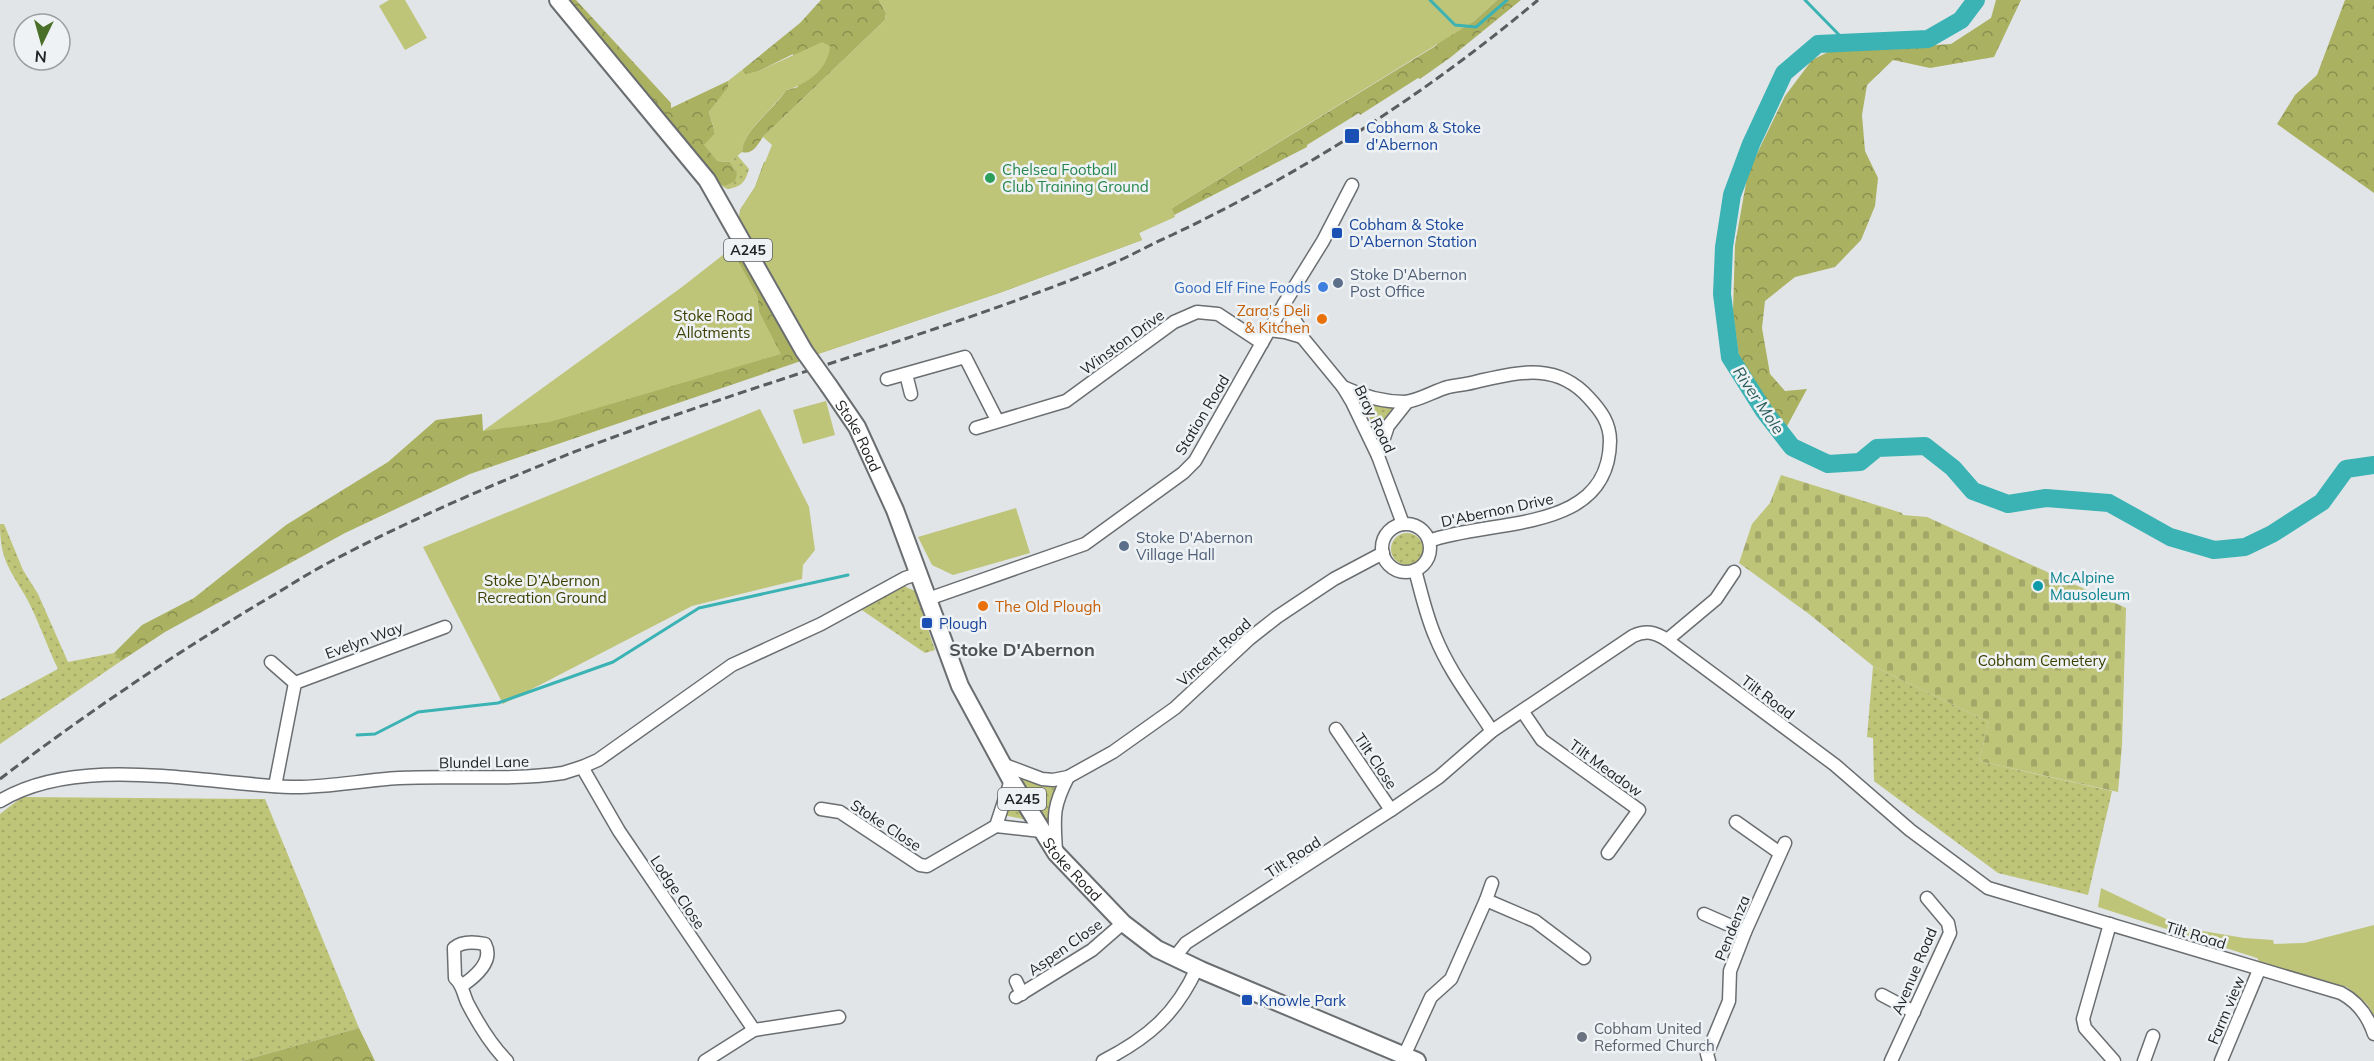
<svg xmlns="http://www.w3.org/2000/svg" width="2374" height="1061" font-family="Mulish,sans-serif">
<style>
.grass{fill:url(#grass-dots)}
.forest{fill:url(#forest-crowns)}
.cemetery{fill:url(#cemetery-stones)}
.green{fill:#bec478}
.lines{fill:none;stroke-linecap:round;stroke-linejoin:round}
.stream{stroke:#3bb2b3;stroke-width:3}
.river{stroke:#3bb2b3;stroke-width:18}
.minor-casing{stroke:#6b6e70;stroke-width:15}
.major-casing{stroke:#6b6e70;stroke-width:20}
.minor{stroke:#fff;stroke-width:12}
.major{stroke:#fff;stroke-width:16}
.rail{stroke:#5a5c5e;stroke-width:3;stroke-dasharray:9 4.5;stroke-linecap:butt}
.major-bridge-casing{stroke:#6b6e70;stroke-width:20;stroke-linecap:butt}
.major-bridge{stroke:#fff;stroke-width:16}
.transit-dot{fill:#1a4fb4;stroke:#eef2f5;stroke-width:2}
.leisure-dot{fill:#2e9e5b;stroke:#eef2f5;stroke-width:2}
.service-dot{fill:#5c6f8a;stroke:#eef2f5;stroke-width:2}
.shop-dot{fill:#3f7fe0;stroke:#eef2f5;stroke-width:2}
.food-dot{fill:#e8710a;stroke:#eef2f5;stroke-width:2}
.culture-dot{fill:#0f9aa8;stroke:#eef2f5;stroke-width:2}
.worship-dot{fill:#6b7280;stroke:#eef2f5;stroke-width:2}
.labels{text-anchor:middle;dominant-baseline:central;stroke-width:5;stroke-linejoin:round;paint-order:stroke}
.shield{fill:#eef2f5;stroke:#5f6163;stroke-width:1.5}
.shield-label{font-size:14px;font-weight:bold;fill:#222324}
.transit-label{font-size:15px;fill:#164399;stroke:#eef2f5;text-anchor:start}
.leisure-label{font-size:15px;fill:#27864d;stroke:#eef2f5;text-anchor:start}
.service-label{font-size:15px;fill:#4e5e75;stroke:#eef2f5;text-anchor:start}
.shop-label{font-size:15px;fill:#366cbe;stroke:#eef2f5;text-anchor:end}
.food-label{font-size:15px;fill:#c56008;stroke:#eef2f5;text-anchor:end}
.park-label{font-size:15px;fill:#3d4000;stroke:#eef2f5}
.street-label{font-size:15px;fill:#222324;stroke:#eef2f5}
.culture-label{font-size:15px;fill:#0d838f;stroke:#eef2f5;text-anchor:start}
.worship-label{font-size:15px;fill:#5b616d;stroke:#eef2f5;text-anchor:start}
.water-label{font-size:16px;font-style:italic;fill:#2a5c5c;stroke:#eef2f5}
.quarter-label{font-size:18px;font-weight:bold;fill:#4d5153;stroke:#eef2f5}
</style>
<defs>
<pattern id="grass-dots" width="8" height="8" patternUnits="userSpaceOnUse" patternTransform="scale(1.5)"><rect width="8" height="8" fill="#bec478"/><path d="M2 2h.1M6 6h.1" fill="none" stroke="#a3a868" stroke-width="1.8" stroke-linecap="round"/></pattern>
<pattern id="forest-crowns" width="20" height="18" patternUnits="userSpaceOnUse" patternTransform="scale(1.5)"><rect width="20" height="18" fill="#aab161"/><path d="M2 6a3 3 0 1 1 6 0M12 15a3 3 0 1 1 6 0" fill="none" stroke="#8a9050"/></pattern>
<pattern id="cemetery-stones" width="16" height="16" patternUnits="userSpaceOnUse" patternTransform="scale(1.5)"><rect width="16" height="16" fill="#bec478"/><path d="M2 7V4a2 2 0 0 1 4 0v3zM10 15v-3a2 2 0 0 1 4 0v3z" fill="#a3a868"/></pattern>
</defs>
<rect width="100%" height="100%" fill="#e1e5e8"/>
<g class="grass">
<path d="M 737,155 L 749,169 C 745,183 741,187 727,189 L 711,179 L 737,173 L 730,162 Z"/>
<polygon points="1360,398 1397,404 1379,437"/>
<path d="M 0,524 L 4,524 L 23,570 L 38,594 L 68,662 L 114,653 L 121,661 L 0,744 L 0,700 L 58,669 C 47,646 38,619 26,597 C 9,568 0,559 0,524 Z"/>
<circle cx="1407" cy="549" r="16"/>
<polygon points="904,584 906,587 915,591 935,650 925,653 856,606"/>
<polygon points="1873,666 1989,722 1979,761 2112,791 2088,895 1998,873 1874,781 1873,738 1867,737"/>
<polygon points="1013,772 1060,782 1049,806 1051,833"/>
<polygon points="1011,793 1028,820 1003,815"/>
<polygon points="22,797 265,799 359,1028 242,1061 0,1061 0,814"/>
</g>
<g class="forest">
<polygon points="562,0 576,0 671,103 671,108 728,81 729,87 709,112 715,133 717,161 730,162 737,173 735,181 725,186 711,179"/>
<path d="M 821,0 L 879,0 L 886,13 L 885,20 L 763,137 C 757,145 753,155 742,152 C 742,131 776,108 786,90 L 798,87 L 793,54 L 759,71 L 746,75 L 742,70 L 800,23 Z"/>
<polygon points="1497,0 1521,0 1451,57 1420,79 1418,78 1360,115 1359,113 1307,145 1307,147 1139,233 1142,240 1002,292 815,355 739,220 740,210 755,187 764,162 1172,208 1437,45 1436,29 1473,22"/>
<polygon points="1996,0 2021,0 1994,57 1930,68 1893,60 1867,85 1862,115 1865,151 1878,178 1875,206 1861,240 1835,267 1795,277 1765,301 1762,328 1770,374 1785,391 1807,389 1786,428 1767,403 1739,357 1733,312 1735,245 1748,172 1785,96 1812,60 1828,52 1951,44 1991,18"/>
<polygon points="2345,0 2374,0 2374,193 2277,124 2295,95 2317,75"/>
<polygon points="740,251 801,361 470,474 345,533 165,632 121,661 114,653 142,625 194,598 286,525 388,462 436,420 482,414 483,431 780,354 759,312 757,296 735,257"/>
<polygon points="359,1028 375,1061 242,1061"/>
</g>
<polygon class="cemetery" points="1781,475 1902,513 1903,515 1927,517 2126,608 2122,745 2118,792 1979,761 1989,722 1873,666 1809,614 1739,563 1752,524 1770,503"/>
<g class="green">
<polygon points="389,0 405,0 427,38 405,50 379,6"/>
<polygon points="879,0 1497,0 1473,22 1172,208 1175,217 1139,233 1142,240 1002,292 815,355 739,220 740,210 755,187 772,145 763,137 885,20 886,13"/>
<path d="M 822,42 L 830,46 C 829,68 807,85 786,90 C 775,108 742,131 742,152 L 730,162 L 717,161 L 704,145 L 715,133 L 709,112 L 728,87 L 728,81 L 742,70 L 746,74 L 759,71 Z"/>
<polygon points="737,244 740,251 736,257 757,296 759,312 781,354 550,422 483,431 682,287"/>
<polygon points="826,401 835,435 803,444 793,410"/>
<polygon points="760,409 809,507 815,550 803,565 802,579 692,606 503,704 423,547"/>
<polygon points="1016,508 1030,553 953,575 932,565 918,537"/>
<polygon points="2101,888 2185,928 2244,938 2273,940 2274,944 2304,943 2374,925 2374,1016 2367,1004 2347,987 2263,966 2257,958 2098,907"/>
</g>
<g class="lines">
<g class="stream">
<polyline points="1430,0 1455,25 1476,27 1507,0"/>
<polyline points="1805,0 1848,44"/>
<polyline points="357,735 375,734 418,712 498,703 613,662 699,608 848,575"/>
</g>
<polyline class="river" points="1976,0 1961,20 1928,39 1818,44 1784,73 1751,144 1732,195 1724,247 1722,294 1730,357 1764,411 1792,447 1828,464 1860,462 1877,448 1925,446 1953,468 1973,491 2008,504 2046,498 2109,503 2170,537 2214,550 2245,547 2272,534 2322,502 2346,469 2374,465"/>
<defs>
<g id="minor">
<polyline points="1284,304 1299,327 1302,337 1343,387 1352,402 1378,456 1403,524"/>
<polyline points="1269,330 1285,332 1302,337"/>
<polyline points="906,374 911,394"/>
<polyline points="887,379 965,357 997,420"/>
<path d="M 1343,387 C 1362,396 1383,402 1405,402 C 1418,401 1434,391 1448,387 C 1458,385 1469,384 1479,381 C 1519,372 1557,362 1589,398 C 1601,411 1610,423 1610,441 C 1609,535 1491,518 1429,541"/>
<polyline points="976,428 1066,401 1174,322 1197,312 1218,314 1262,343"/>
<polyline points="1378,456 1388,426 1407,402"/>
<circle cx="1406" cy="548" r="24"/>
<path d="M 1415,570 C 1421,592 1426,615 1435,636 C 1449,671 1472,700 1492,731"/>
<polyline points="928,599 1085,544 1183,473 1195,461 1284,304 1323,241 1352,185"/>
<polyline points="1667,640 1716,599 1734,572"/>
<polyline points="271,662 295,683"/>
<polyline points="1523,712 1542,740 1639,810 1608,853"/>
<polyline points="1336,729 1391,810"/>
<polyline points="1002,764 1042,779 1053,780 1068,777 1113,752 1175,708 1249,639 1277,617 1334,579 1383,553"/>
<polyline points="582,767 619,831 754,1030"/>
<polyline points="275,786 295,683 445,627"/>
<path d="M 0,801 C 79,753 203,784 291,787 C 327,788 363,780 399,778 C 454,775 509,781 563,773 L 582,767 L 598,760 L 732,665 L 821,624 L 905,578 L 920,573"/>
<polyline points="821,809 840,812 920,865 927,866 996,826 1041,831"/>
<polyline points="1736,822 1780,853"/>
<polyline points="996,826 1011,780"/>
<path d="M 1056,851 C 1054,817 1052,808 1068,777"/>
<polyline points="1486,900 1492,883"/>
<polyline points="1704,914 1745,932"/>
<polyline points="2110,924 2083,1019 2085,1028 2114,1061"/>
<path d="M 1174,958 L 1186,943 L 1391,810 L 1439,777 L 1492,731 L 1633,636 C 1646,630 1655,632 1667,640 L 1835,765 L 1910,830 L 1988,888 L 2341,993 C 2358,1002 2368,1016 2374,1034"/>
<polyline points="1016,981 1022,994"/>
<path d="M 463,985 C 476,976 494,961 485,944 C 475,942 462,941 454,948 L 455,978 C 464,986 463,996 469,1006 C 479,1025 492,1046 507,1061"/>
<polyline points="1882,995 1914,1012"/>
<polyline points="1016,997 1092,950 1123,923"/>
<polyline points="1404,1056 1431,997 1451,979 1486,900 1535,921 1584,958"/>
<polyline points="705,1061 754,1030 839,1017"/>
<path d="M 1103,1061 C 1148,1038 1176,1014 1197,968"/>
<polyline points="1709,1061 1707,1054 1729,1001 1730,971 1745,932 1785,843"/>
<polyline points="1891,1061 1950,933 1948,923 1927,898"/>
<polyline points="2144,1061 2153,1036"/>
<polyline points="2221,1061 2259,970"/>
</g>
<g id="major">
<polyline points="558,0 707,180 804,351"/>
<path id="s1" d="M 829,386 L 857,427 L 895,510 L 960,686 L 1011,780 L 1056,853 L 1123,923 L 1157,949 L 1201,970 L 1417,1061"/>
</g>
</defs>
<use href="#minor" class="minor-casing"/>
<use href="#major" class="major-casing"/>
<use href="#minor" class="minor"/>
<use href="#major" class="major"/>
<path class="rail" d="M 0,779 C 84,715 170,657 260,603 C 283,590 305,575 328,563 C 407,521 491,485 574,452 C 750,384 934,336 1109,265 C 1131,256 1151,244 1172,235 C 1304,172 1426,94 1538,0"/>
<defs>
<polyline id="major-bridge" points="804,351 829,386"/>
</defs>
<use href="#major-bridge" class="major-bridge-casing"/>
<use href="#major-bridge" class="major-bridge"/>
</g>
<g class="transit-dot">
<rect x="1344" y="128" width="16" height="16" rx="3"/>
<rect x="1331" y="227" width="12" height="12" rx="3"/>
<rect x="921" y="617" width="12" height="12" rx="3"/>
<rect x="1241" y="994" width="12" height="12" rx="3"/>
</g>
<circle class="leisure-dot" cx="990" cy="178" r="6"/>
<g class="service-dot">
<circle cx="1338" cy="283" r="6"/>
<circle cx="1124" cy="546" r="6"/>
</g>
<circle class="shop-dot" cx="1323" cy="287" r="6"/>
<g class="food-dot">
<circle cx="1322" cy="319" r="6"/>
<circle cx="983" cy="606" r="6"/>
</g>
<circle class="culture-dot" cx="2038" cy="586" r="6"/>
<circle class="worship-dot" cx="1582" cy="1037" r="6"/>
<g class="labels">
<g class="shield">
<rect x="724" y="239" width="48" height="22" rx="4.5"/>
<rect x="998" y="788" width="48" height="22" rx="4.5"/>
</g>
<g class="shield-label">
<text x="748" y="250">A245</text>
<text x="1022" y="799">A245</text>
</g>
<g class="transit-label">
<text x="1366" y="127">Cobham &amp; Stoke<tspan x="1366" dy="17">d'Abernon</tspan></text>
<text x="1349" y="224">Cobham &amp; Stoke<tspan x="1349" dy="17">D'Abernon Station</tspan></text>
<text x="939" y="623">Plough</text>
<text x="1259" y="1000">Knowle Park</text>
</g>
<g class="leisure-label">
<text x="1002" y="169">Chelsea Football<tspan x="1002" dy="17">Club Training Ground</tspan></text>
</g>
<g class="service-label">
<text x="1350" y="274">Stoke D'Abernon<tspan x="1350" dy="17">Post Office</tspan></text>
<text x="1136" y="537">Stoke D'Abernon<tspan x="1136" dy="17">Village Hall</tspan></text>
</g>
<g class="shop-label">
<text x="1311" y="287">Good Elf Fine Foods</text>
</g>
<g class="food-label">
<text x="1310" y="310">Zara's Deli<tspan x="1310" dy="17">&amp; Kitchen</tspan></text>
<text x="995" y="606" text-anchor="start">The Old Plough</text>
</g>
<g class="park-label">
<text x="713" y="315">Stoke Road<tspan x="713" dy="17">Allotments</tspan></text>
<text x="542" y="580">Stoke D’Abernon<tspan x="542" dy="17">Recreation Ground</tspan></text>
<text x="2042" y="660">Cobham Cemetery</text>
</g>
<g class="street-label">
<text transform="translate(1122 342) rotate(-36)">Winston Drive</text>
<text transform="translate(1202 415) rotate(-59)">Station Road</text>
<text transform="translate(1375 419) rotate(64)">Bray Road</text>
<text stroke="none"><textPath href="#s1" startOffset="58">Stoke Road</textPath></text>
<text transform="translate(1497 510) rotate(-12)">D'Abernon Drive</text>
<text transform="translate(364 640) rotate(-20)">Evelyn Way</text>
<text transform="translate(1214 652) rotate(-42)">Vincent Road</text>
<text transform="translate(1768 697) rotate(37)">Tilt Road</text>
<text transform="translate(1376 761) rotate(56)">Tilt Close</text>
<text transform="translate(484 762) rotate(-1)">Blundel Lane</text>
<text transform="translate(1606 768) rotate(36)">Tilt Meadow</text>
<text transform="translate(886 825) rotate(33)">Stoke Close</text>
<text transform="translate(1293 857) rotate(-33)">Tilt Road</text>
<text stroke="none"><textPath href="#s1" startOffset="544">Stoke Road</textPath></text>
<text transform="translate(678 892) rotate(56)">Lodge Close</text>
<text transform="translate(1732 928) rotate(-68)">Pendenza</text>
<text transform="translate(2196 935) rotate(17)">Tilt Road</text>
<text transform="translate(1065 947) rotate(-35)">Aspen Close</text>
<text transform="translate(1914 971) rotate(-67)">Avenue Road</text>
<text transform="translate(2226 1010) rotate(-67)">Farm view</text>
</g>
<g class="culture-label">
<text x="2050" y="577">McAlpine<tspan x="2050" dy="17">Mausoleum</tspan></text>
</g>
<g class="worship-label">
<text x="1594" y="1028">Cobham United<tspan x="1594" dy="17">Reformed Church</tspan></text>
</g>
<g class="water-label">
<text transform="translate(1759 400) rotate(56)">River Mole</text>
</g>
<g class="quarter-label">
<text x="1022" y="649">Stoke D'Abernon</text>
</g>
</g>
<g transform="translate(42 42) rotate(185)"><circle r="28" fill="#eef2f5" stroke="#9c9fa1" stroke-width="1.5"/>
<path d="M0-4.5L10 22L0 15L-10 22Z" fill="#4a6f28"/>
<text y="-9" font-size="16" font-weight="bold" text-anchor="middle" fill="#222324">N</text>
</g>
</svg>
